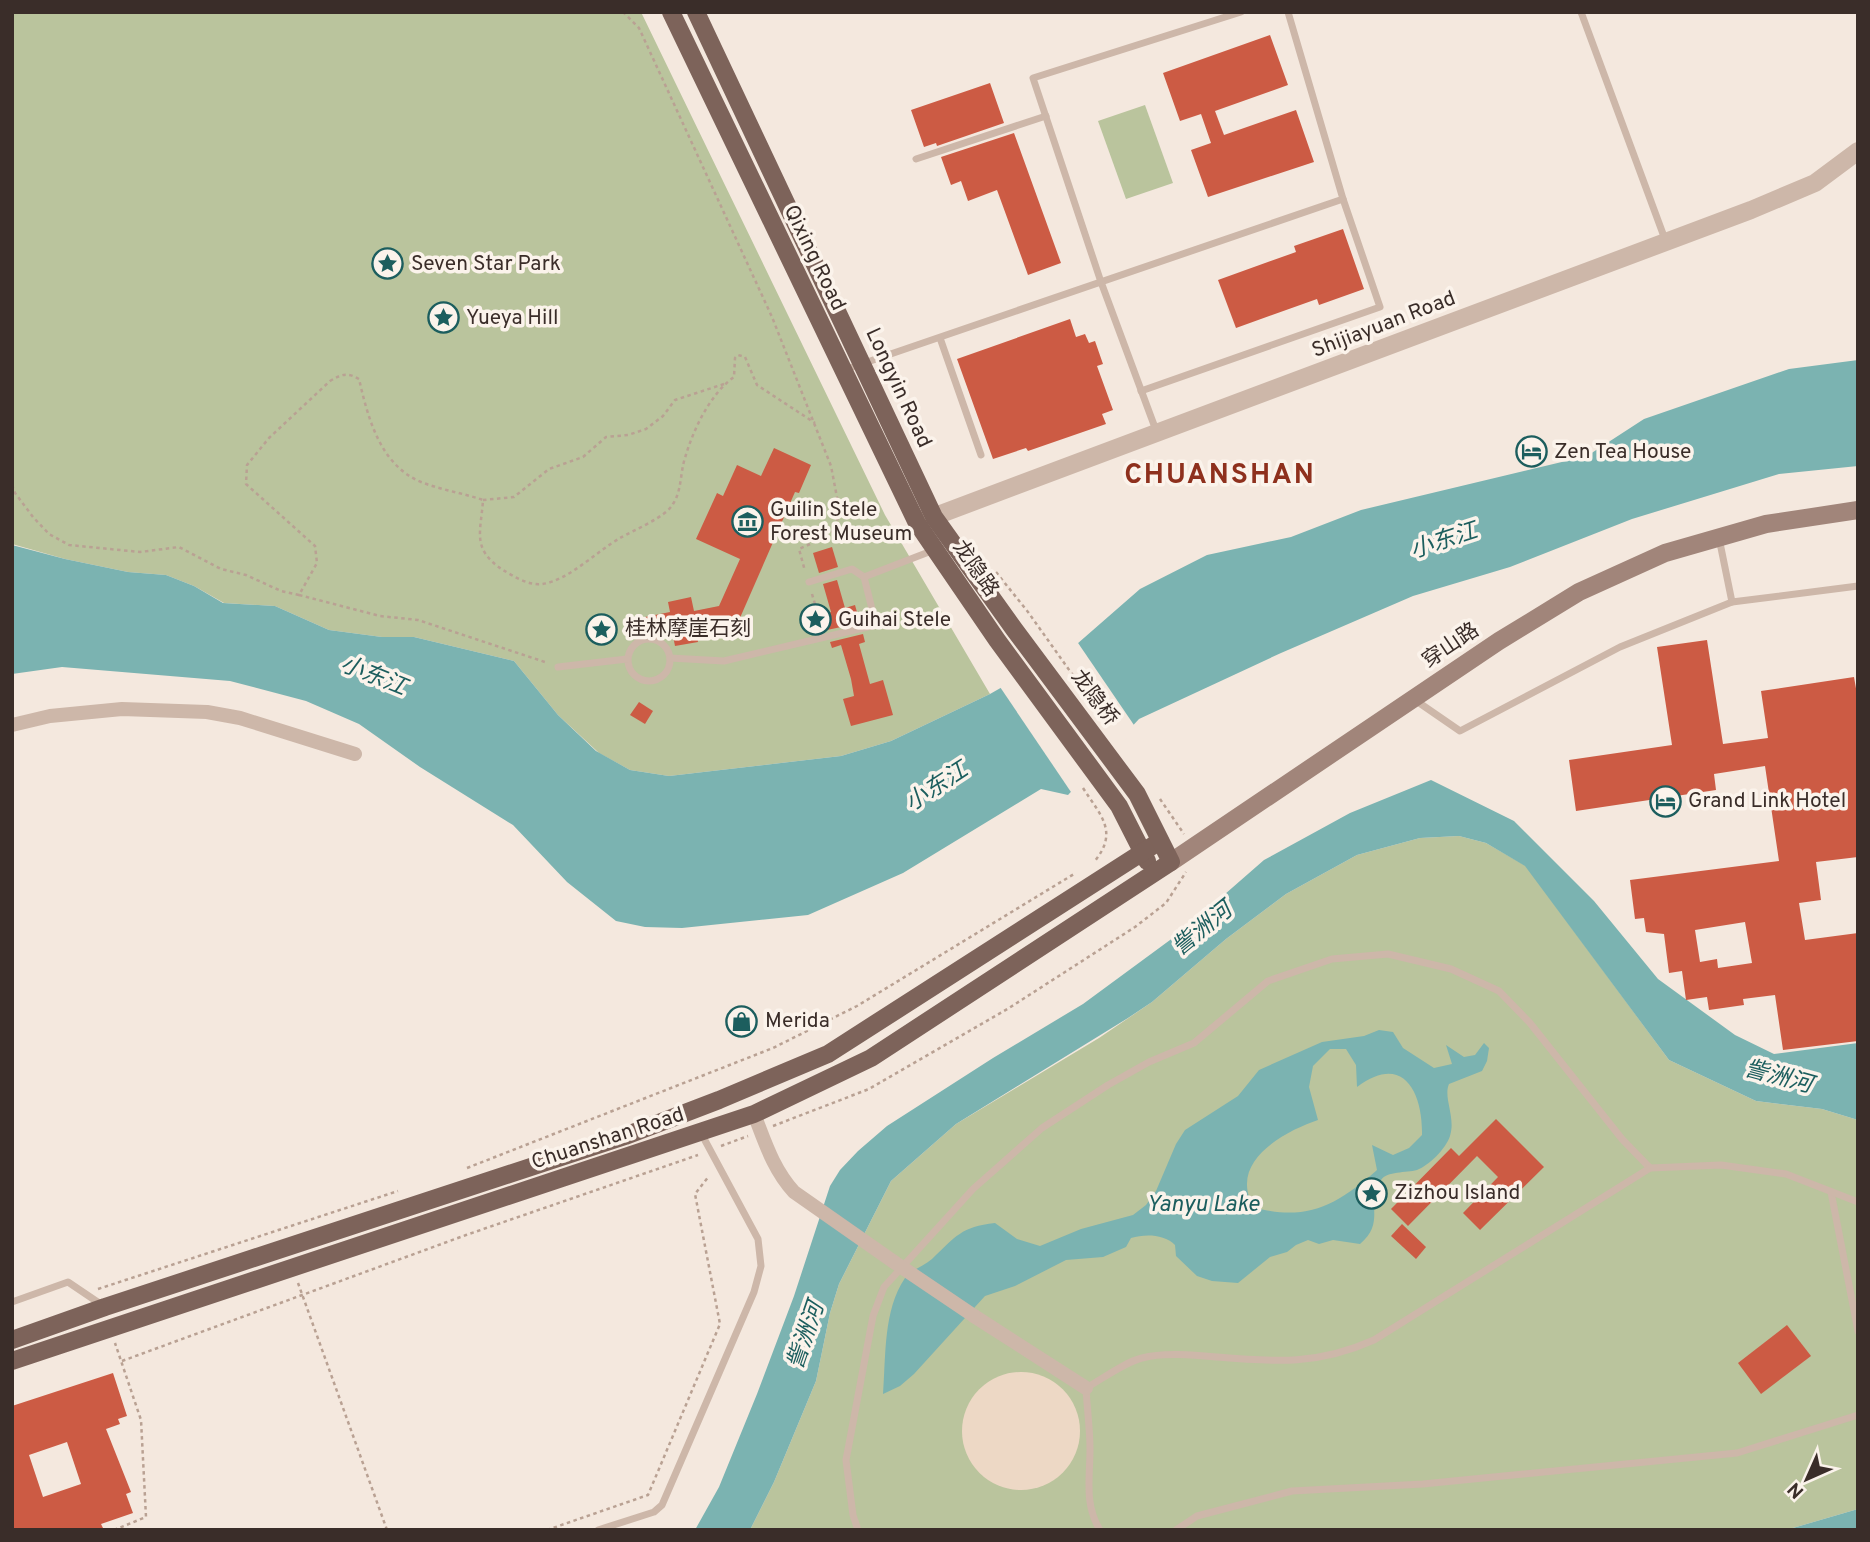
<svg xmlns="http://www.w3.org/2000/svg" width="1870" height="1542" font-family="Overpass,'Noto Sans SC',sans-serif">
<style>
.green{fill:#bac49d}
.plaza{fill:#edd8c5}
.water{fill:#7bb3b1;fill-rule:evenodd}
.pier{fill:#f4e8de}
.building{fill:#cc5b44;fill-rule:evenodd}
.lines{fill:none;stroke-linecap:round;stroke-linejoin:round}
.path{stroke:#b9a193;stroke-width:2.5;stroke-dasharray:3.5 3.5;stroke-linecap:butt}
.service{stroke:#cdb7a9;stroke-width:7}
.minor{stroke:#cdb7a9;stroke-width:14}
.tertiary{stroke:#cdb7a9;stroke-width:18}
.secondary{stroke:#a1857a;stroke-width:18}
.primary{stroke:#7d635a;stroke-width:18}
.minor-bridge{stroke:#cdb7a9;stroke-width:14}
.labels{text-anchor:middle;dominant-baseline:central;stroke-width:7;stroke-linejoin:round;paint-order:stroke}
.street-label{font-size:21px;fill:#3a2d29;stroke:#fbf3eb}
.poi-label{font-size:21px;fill:#3a2d29;stroke:#fbf3eb;text-anchor:start}
.water-label{font-size:23px;font-style:italic;fill:#1c5e5e;stroke:#fbf3eb}
.district-label{font-size:28px;font-weight:bold;letter-spacing:2px;fill:#8e301d;stroke:#fbf3eb}
</style>
<rect width="100%" height="100%" fill="#f4e8de"/>
<g class="green">
<polygon points="12,12 641,12 885,515 990,694 891,741 841,756 669,776 630,770 599,753 558,715 514,661 414,637 382,637 329,630 275,606 224,603 194,586 166,575 128,572 65,559 12,544"/>
<polygon points="1145,105 1173,183 1126,199 1098,121"/>
<polygon points="1459,836 1486,843 1526,866 1669,1060 1756,1101 1822,1109 1858,1120 1858,1509 1786,1530 750,1530 774,1482 816,1381 830,1313 839,1284 891,1181 956,1124 1099,1038 1152,1002 1226,939 1286,894 1357,855 1420,838"/>
</g>
<circle class="plaza" cx="1021" cy="1431" r="59"/>
<g class="water">
<polygon points="1858,360 1858,466 1779,474 1632,519 1510,567 1413,596 1281,653 1139,719 1068,795 1041,789 903,873 808,915 682,928 645,927 616,921 567,882 513,825 420,767 359,724 306,701 230,681 62,667 12,674 12,545 65,559 128,572 166,575 194,586 223,603 275,606 329,630 382,637 414,637 514,661 558,715 596,751 630,770 669,776 841,756 891,741 990,694 1077,644 1140,589 1207,555 1291,537 1361,510 1587,456 1644,419 1789,369"/>
<polygon points="1431,780 1514,821 1594,901 1658,979 1735,1035 1774,1054 1858,1043 1858,1120 1822,1109 1756,1101 1669,1060 1525,866 1486,843 1459,836 1420,838 1357,855 1286,894 1226,939 1152,1002 1128,1018 956,1124 891,1181 839,1284 830,1313 816,1381 774,1482 750,1530 695,1530 719,1487 757,1394 794,1296 830,1186 840,1170 858,1151 887,1126 993,1058 1083,1004 1185,929 1264,860 1350,813"/>
<path d="M 1379,1030 L 1393,1032 L 1403,1048 L 1434,1068 L 1452,1064 L 1446,1045 L 1464,1057 L 1475,1055 L 1484,1043 L 1489,1048 L 1487,1061 L 1482,1071 L 1449,1084 C 1443,1098 1456,1117 1450,1136 C 1446,1149 1428,1166 1417,1170 C 1406,1173 1387,1171 1381,1180 C 1364,1202 1387,1221 1360,1244 L 1333,1240 L 1319,1244 L 1308,1240 L 1296,1245 L 1287,1252 L 1270,1257 L 1238,1283 L 1212,1281 L 1197,1276 L 1176,1256 L 1175,1245 C 1164,1234 1145,1234 1131,1238 L 1126,1247 L 1103,1257 L 1066,1260 L 1015,1286 L 985,1296 L 914,1374 L 900,1386 L 883,1394 C 886,1357 883,1310 905,1278 C 911,1270 924,1266 932,1259 C 956,1236 961,1227 995,1223 L 1017,1239 L 1040,1246 L 1081,1229 L 1133,1215 L 1146,1205 L 1156,1191 L 1176,1144 L 1185,1130 L 1238,1096 L 1259,1070 L 1322,1042 L 1364,1036 ZM 1330,1049 L 1346,1049 L 1356,1065 L 1357,1087 C 1403,1052 1423,1092 1422,1135 L 1409,1148 L 1393,1155 L 1372,1145 L 1377,1170 C 1336,1206 1306,1222 1252,1207 C 1250,1200 1247,1192 1247,1185 C 1246,1152 1291,1129 1318,1120 L 1309,1087 L 1313,1066 Z"/>
<polygon points="1858,1509 1858,1530 1786,1530"/>
</g>
<polygon class="pier" points="1076,640 1136,728 1073,795 998,684"/>
<g class="building">
<polygon points="1270,35 1288,85 1215,111 1224,135 1296,110 1314,162 1208,197 1191,150 1211,143 1201,114 1180,121 1163,73"/>
<polygon points="990,83 1004,123 937,146 936,143 924,147 911,110"/>
<polygon points="1014,133 1061,263 1028,275 997,190 968,201 961,181 951,185 941,157"/>
<polygon points="1343,229 1364,289 1319,305 1317,299 1236,328 1218,280 1296,252 1294,246"/>
<polygon points="1070,319 1076,337 1085,334 1089,343 1095,341 1103,364 1097,366 1113,410 1102,414 1106,424 1028,451 1026,448 993,459 957,359"/>
<polygon points="774,448 811,465 799,493 795,492 736,627 697,635 698,642 675,646 672,631 648,635 645,617 670,612 668,602 691,597 694,611 719,606 740,559 696,539 717,493 723,496 737,465 761,476"/>
<polygon points="832,547 838,567 819,573 813,553"/>
<polygon points="837,580 845,608 855,605 860,623 827,630 822,615 831,612 823,584"/>
<polygon points="863,634 865,642 859,644 870,684 883,680 893,715 851,726 843,699 854,696 851,679 841,645 832,648 830,642"/>
<path d="M 1707,640 L 1723,744 L 1768,738 L 1761,691 L 1854,677 L 1858,700 L 1858,857 L 1816,862 L 1821,900 L 1799,903 L 1805,940 L 1858,933 L 1858,1041 L 1783,1050 L 1775,995 L 1743,999 L 1744,1005 L 1709,1010 L 1707,997 L 1686,1000 L 1682,971 L 1669,973 L 1664,934 L 1646,932 L 1644,918 L 1635,919 L 1630,880 L 1779,861 L 1765,766 L 1714,774 L 1716,790 L 1576,811 L 1569,760 L 1672,745 L 1657,647 ZM 1745,922 L 1752,963 L 1718,968 L 1717,959 L 1700,962 L 1695,930 Z"/>
<polygon points="639,702 653,711 645,724 630,715"/>
<polygon points="1496,1119 1544,1167 1480,1230 1463,1213 1498,1177 1477,1156 1408,1226 1391,1209 1451,1148 1459,1156"/>
<polygon points="1402,1224 1426,1247 1416,1259 1391,1236"/>
<polygon points="1787,1325 1811,1356 1761,1394 1738,1363"/>
<path d="M 113,1373 L 127,1416 L 118,1419 L 120,1424 L 106,1429 L 131,1492 L 126,1494 L 133,1513 L 101,1524 L 104,1530 L 12,1530 L 12,1406 ZM 67,1442 L 81,1484 L 43,1497 L 29,1455 Z"/>
</g>
<g class="lines">
<g class="path">
<polyline points="623,12 639,28 772,317 831,466 839,508 836,528 828,536 799,549 805,571"/>
<path d="M 12,485 L 15,493 L 33,517 L 49,534 L 69,545 L 140,552 L 179,547 L 221,569 L 246,575 L 281,591 L 299,595 L 317,563 L 315,546 L 246,484 L 247,465 L 269,438 L 330,381 C 342,374 347,372 359,379 C 368,418 380,465 421,482 C 441,490 463,493 483,500 C 481,532 471,549 503,570 C 513,576 529,586 542,584 C 568,581 597,551 620,538 C 634,530 666,517 673,504 C 682,490 680,473 685,458 C 693,430 710,394 734,377 L 735,358 L 738,355 L 745,357 L 757,385 L 815,423"/>
<polyline points="483,500 514,497 549,469 583,457 606,437 628,435 646,429 663,416 675,400 724,384"/>
<polyline points="996,572 1028,612 1094,705"/>
<polyline points="812,594 822,628"/>
<polyline points="299,595 380,616 418,620 548,663"/>
<path d="M 1083,788 C 1101,816 1119,832 1094,862"/>
<polyline points="1160,799 1184,834"/>
<polyline points="773,1126 869,1089 1009,1008 1135,927 1166,903 1186,872"/>
<polyline points="721,1146 748,1136"/>
<polyline points="467,1168 773,1048 857,1006 1074,874"/>
<polyline points="298,1283 387,1530"/>
<polyline points="98,1289 398,1191"/>
<polyline points="122,1361 466,1235 698,1155"/>
<polyline points="114,1530 146,1517 141,1420 115,1343"/>
<polyline points="547,1530 648,1495 720,1324 695,1194 709,1176"/>
</g>
<g class="service">
<polyline points="1581,12 1666,242"/>
<polyline points="916,159 1046,116"/>
<polyline points="940,338 981,455"/>
<polyline points="844,370 1343,199 1288,12"/>
<polyline points="1141,391 1380,307 1343,199"/>
<polyline points="1157,433 1101,282 1033,78 1241,12"/>
<polyline points="1719,538 1732,602 1858,586"/>
<polyline points="809,582 852,569 864,577"/>
<circle cx="649" cy="660" r="21"/>
<polyline points="670,658 724,661 876,625 864,577 934,550"/>
<polyline points="558,667 627,659"/>
<polyline points="1415,700 1460,731 1620,647 1732,602"/>
<polyline points="1831,1192 1858,1331"/>
<polyline points="12,1302 68,1282 102,1305"/>
<polyline points="598,1530 654,1512 662,1505 754,1292 761,1266 758,1239 701,1133"/>
<polyline points="858,1530 853,1515 846,1460 873,1316 884,1287 973,1189 1042,1128 1108,1085 1149,1062 1194,1043 1268,981 1332,959 1388,954 1451,969 1499,991 1530,1023 1622,1139 1650,1168"/>
<path d="M 1100,1530 C 1084,1504 1090,1478 1090,1449 C 1090,1429 1087,1408 1086,1388 C 1104,1378 1123,1363 1142,1358 C 1163,1352 1195,1355 1217,1357 C 1277,1362 1318,1365 1374,1340 L 1650,1168 L 1721,1165 L 1786,1174 L 1858,1202"/>
<polyline points="1176,1530 1197,1516 1292,1491 1423,1484 1737,1453 1858,1415"/>
</g>
<g class="minor">
<polyline points="12,725 50,716 122,709 207,712 240,718 355,754"/>
<path d="M 754,1114 C 765,1142 773,1169 794,1192 L 894,1262"/>
<polyline points="974,1316 1086,1388"/>
</g>
<polyline class="tertiary" points="922,521 1751,210 1815,183 1858,151"/>
<polyline class="secondary" points="1171,862 1499,641 1579,592 1665,553 1766,524 1858,510"/>
<g class="primary">
<polyline points="671,12 917,523 997,640 1119,806 1147,861"/>
<polyline points="12,1340 105,1307 625,1136 719,1100 828,1054 1160,841"/>
<polyline points="12,1361 754,1114 871,1058 1171,862 1137,794 1014,629 934,517 696,12"/>
</g>
<polyline class="minor-bridge" points="894,1262 974,1316"/>
</g>
<defs>
<symbol id="sight-ring" viewBox="-11 -11 22 22"><circle r="9.5" fill="#fbf3eb" stroke="#1c5e5e" stroke-width="1.5"/><path d="M0-6L1.8-2.2L6-1.7L2.9 1.2L3.7 5.4L0 3.3L-3.7 5.4L-2.9 1.2L-6-1.7L-1.8-2.2Z" fill="#1c5e5e"/></symbol>
<symbol id="hotel-ring" viewBox="-11 -11 22 22"><circle r="9.5" fill="#fbf3eb" stroke="#1c5e5e" stroke-width="1.5"/><path d="M-6-4.5h1.5V1H6V5H4.5V3h-9V5H-6ZM-4 0a1.8 1.8 0 1 1 3.6 0ZM.5 0V-2.5h3Q6-2.5 6 0Z" fill="#1c5e5e"/></symbol>
<symbol id="museum-ring" viewBox="-11 -11 22 22"><circle r="9.5" fill="#fbf3eb" stroke="#1c5e5e" stroke-width="1.5"/><path d="M0-6L6-3V-2H-6V-3ZM-5-1h2V3h-2ZM-1-1h2V3h-2ZM3-1h2V3H3ZM-6 4H6V6H-6Z" fill="#1c5e5e"/></symbol>
<symbol id="shop-ring" viewBox="-11 -11 22 22"><circle r="9.5" fill="#fbf3eb" stroke="#1c5e5e" stroke-width="1.5"/><path d="M-5-2.5h2.3a2.7 3.5 0 0 1 5.4 0H5L5.5 6h-11ZM-1.5-2.5h3a1.5 2.3 0 0 0-3 0Z" fill="#1c5e5e"/></symbol>
</defs>
<g fill-rule="evenodd">
<use href="#sight-ring" x="370" y="246" width="35" height="35"/>
<use href="#sight-ring" x="426" y="300" width="35" height="35"/>
<use href="#hotel-ring" x="1514" y="434" width="35" height="35"/>
<use href="#museum-ring" x="730" y="504" width="35" height="35"/>
<use href="#sight-ring" x="798" y="602" width="35" height="35"/>
<use href="#sight-ring" x="584" y="612" width="35" height="35"/>
<use href="#hotel-ring" x="1648" y="784" width="35" height="35"/>
<use href="#shop-ring" x="724" y="1004" width="35" height="35"/>
<use href="#sight-ring" x="1354" y="1176" width="35" height="35"/>
</g>
<g class="labels">
<g class="street-label">
<text transform="translate(814 258) rotate(64)">Qixing Road</text>
<text transform="translate(1384 325) rotate(-21)">Shijiayuan Road</text>
<text transform="translate(898 388) rotate(65)">Longyin Road</text>
<text transform="translate(975 569) rotate(55)">龙隐路</text>
<text transform="translate(1451 646) rotate(-34)">穿山路</text>
<text transform="translate(1094 698) rotate(53)">龙隐桥</text>
<text transform="translate(608 1139) rotate(-18)">Chuanshan Road</text>
</g>
<g class="poi-label">
<text x="411" y="264">Seven Star Park</text>
<text x="466" y="318">Yueya Hill</text>
<text x="1554" y="452">Zen Tea House</text>
<text x="770" y="510">Guilin Stele<tspan x="770" dy="24">Forest Museum</tspan></text>
<text x="838" y="620">Guihai Stele</text>
<text x="625" y="629">桂林摩崖石刻</text>
<text x="1688" y="801">Grand Link Hotel</text>
<text x="765" y="1021">Merida</text>
<text x="1394" y="1193">Zizhou Island</text>
</g>
<g class="water-label">
<text transform="translate(1444 542) rotate(-18)">小东江</text>
<text transform="translate(373 677) rotate(22)">小东江</text>
<text transform="translate(937 788) rotate(-33)">小东江</text>
<text transform="translate(1203 930) rotate(-39)">訾洲河</text>
<text transform="translate(1778 1078) rotate(15)">訾洲河</text>
<text x="1203" y="1205">Yanyu Lake</text>
<text transform="translate(807 1336) rotate(-71)">訾洲河</text>
</g>
<g class="district-label">
<text x="1220" y="476">CHUANSHAN</text>
</g>
</g>
<rect width="1870" height="1542" fill="none" stroke="#3a2d29" stroke-width="28"/>
<g transform="translate(1807 1479) rotate(225)" stroke="#fbf3eb" stroke-width="5" paint-order="stroke">
<path d="M0-5L12 26L0 18L-12 26Z" fill="#3a2d29"/>
<text y="-10" font-size="19" font-weight="bold" text-anchor="middle" fill="#3a2d29">N</text>
</g>
</svg>
